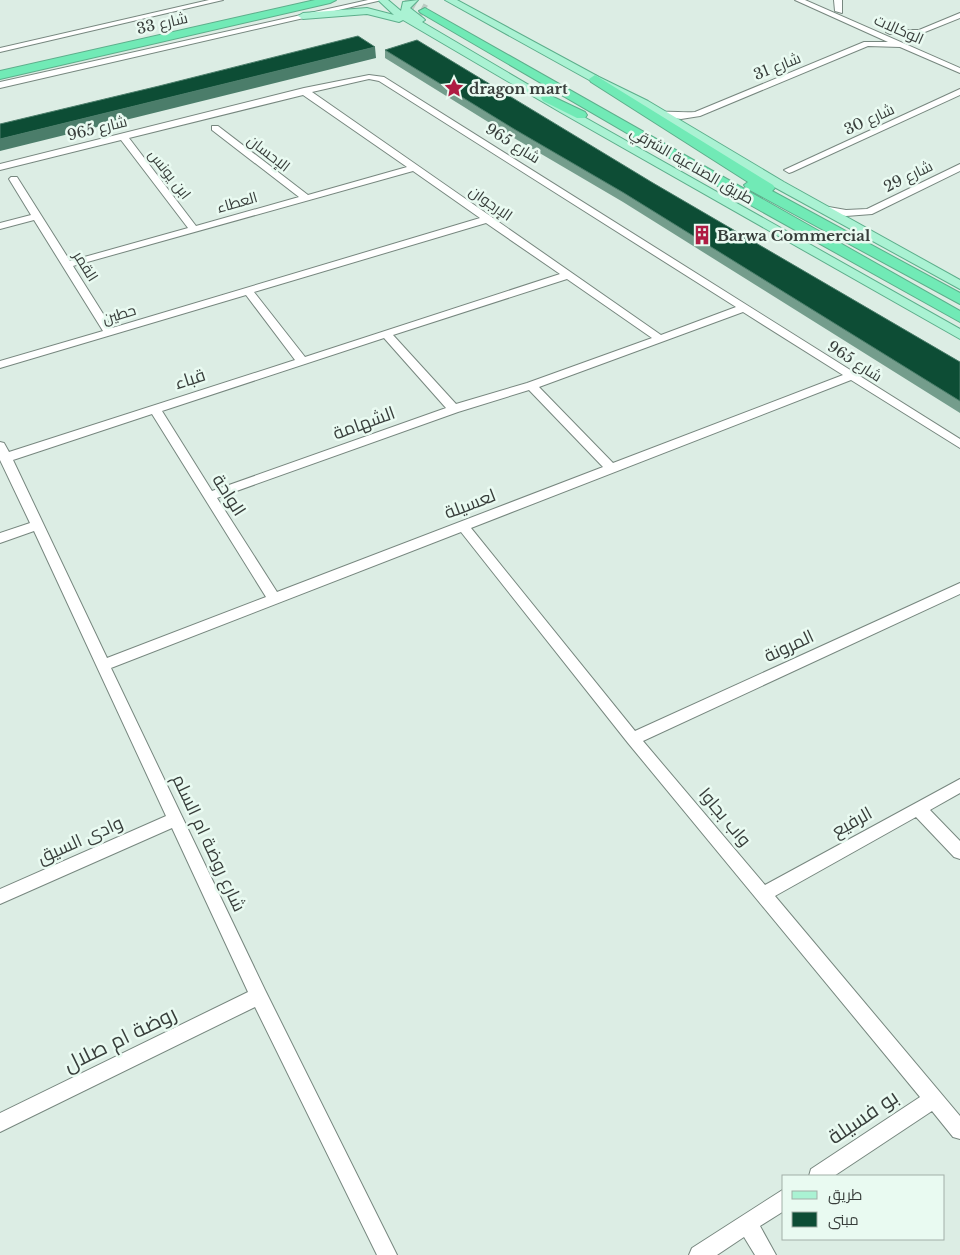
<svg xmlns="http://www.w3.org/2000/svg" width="960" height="1255" font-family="'Libre Baskerville',Cairo,serif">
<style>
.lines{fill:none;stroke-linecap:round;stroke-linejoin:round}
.highway-tunnel{stroke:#bbcac2;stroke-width:12;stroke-dasharray:12 6;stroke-linecap:butt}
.minor-casing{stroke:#77877f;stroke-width:2}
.major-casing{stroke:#5dae8b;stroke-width:2}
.highway-casing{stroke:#5dae8b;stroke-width:2}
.minor{fill:#fff;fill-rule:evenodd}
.major{fill:#aaf2d3;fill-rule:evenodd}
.highway{fill:#71eab6;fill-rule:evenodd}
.wall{fill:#749d8c}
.shaded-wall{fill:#4b7d6a}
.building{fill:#0d4d35;stroke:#4b7d6a}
.labels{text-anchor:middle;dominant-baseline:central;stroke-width:5;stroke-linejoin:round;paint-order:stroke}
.far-street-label{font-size:15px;fill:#383e3b;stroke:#e9faf1}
.far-poi-label{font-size:15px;font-weight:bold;fill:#383e3b;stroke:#e9faf1;text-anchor:start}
.street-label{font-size:18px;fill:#383e3b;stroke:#e9faf1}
.near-street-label{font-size:21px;fill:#383e3b;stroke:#e9faf1}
</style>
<rect width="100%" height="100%" fill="#dcede4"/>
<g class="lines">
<polyline class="highway-tunnel" points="405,0 425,11"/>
<defs>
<g id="minor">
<polygon points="209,0 223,0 0,52 0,48"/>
<polygon points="368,0 382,0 0,88 0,82"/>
<path d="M 795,0 L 805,0 L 960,68 L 960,73 L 900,47 L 868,46 L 700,116 L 681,119 L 661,116 L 661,112 C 672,111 684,113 695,112 L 864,42 L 888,42 Z"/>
<polygon points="834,0 842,0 842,13 835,11"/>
<polygon points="960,13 960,18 920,34 890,34 886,32 890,30 919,30"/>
<path d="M 369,75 L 384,77 L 960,439 L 960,448 L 851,380 L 471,528 L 635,731 L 960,583 L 960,594 L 643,741 L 765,885 L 960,779 L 960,793 L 930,810 L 960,841 L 960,859 L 954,857 L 916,817 L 775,896 L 960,1116 L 960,1139 L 953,1137 L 932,1111 L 834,1176 L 809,1176 L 811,1169 L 920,1097 L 628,743 L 461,532 L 111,668 L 265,990 L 397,1255 L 377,1255 L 255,1007 L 0,1132 L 0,1113 L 248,992 L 172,828 L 0,904 L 0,889 L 166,816 L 34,531 L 0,543 L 0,533 L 30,523 L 0,460 L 0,442 L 4,443 L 9,452 L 295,360 L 246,295 L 0,368 L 0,361 L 103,331 L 34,220 L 0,229 L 0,223 L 31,215 L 9,179 L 11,177 L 17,177 L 70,261 L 188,228 L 121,140 L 0,170 L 0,164 L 304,88 ZM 369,79 L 379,81 L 736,307 L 661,335 L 312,92 ZM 303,95 L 407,167 L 308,195 L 218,126 L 212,126 L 212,130 L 299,197 L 196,226 L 129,138 ZM 413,171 L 480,218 L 112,328 L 73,266 ZM 486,223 L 560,274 L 305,357 L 254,292 ZM 567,279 L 652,338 L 527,383 L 456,404 L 393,335 ZM 743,312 L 843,375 L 613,463 L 539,387 ZM 384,338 L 446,408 L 212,491 L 162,411 ZM 529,390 L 603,467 L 277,592 L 217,498 L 458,412 ZM 152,414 L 266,597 L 107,658 L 13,460 Z"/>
<polygon points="960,89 960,95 792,172 789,173 784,170"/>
<polygon points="960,164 960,171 872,214 846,216 823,212 818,209 823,206 846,210 867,209"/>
<polygon points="784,1189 784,1211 760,1226 776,1255 755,1255 744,1237 717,1255 689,1255 692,1248"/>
</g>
<g id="major">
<polygon points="378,0 388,0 401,11 403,2 418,0 410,8 423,18 425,20 422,22 568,108 960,329 960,339 560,112 403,20 399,22 367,14 303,19 298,16 303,13 367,8 394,15"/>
<polygon points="445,0 457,0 599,77 648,101 784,182 960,280 960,289 776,188 640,105 591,81"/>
</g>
<g id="highway">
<polygon points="315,0 336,0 330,3 0,79 0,71"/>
<polygon points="425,8 960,311 960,322 752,206 421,13 419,11"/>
<polygon points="595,75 773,185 775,188 772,191 960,293 960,304 746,188 744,185 748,182 591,82 589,79"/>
<polygon points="547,94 585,112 587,115 585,118 577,118 543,101 541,98 543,95"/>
</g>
</defs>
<use href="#minor" class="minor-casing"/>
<use href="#major" class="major-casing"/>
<use href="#highway" class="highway-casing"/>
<use href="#minor" class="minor"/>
<use href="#major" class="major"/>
<use href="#highway" class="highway"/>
</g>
<polygon class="wall" points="385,50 653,183 960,362 960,413 623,202 514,138 385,58"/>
<polygon class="shaded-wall" points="375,47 376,58 0,151 0,139"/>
<g class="building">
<polygon points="358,36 375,47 0,139 0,124 159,86"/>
<polygon points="417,40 653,183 960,362 960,401 624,193 514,129 385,50"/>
</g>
<defs>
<symbol id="sight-bare" viewBox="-9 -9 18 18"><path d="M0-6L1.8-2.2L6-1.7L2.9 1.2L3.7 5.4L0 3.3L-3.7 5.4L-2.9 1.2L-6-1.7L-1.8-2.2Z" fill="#af1c43" stroke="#e9faf1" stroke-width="2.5" paint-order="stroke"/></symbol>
<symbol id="building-bare" viewBox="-9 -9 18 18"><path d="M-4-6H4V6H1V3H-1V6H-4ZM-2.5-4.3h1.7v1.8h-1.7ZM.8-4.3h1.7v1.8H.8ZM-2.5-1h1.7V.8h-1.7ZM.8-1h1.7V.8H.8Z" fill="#af1c43" stroke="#e9faf1" stroke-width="2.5" paint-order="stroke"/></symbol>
</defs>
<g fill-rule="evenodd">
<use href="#sight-bare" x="440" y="74" width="28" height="28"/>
<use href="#building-bare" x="688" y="221" width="28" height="28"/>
</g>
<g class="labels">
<g class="far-street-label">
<text transform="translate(162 23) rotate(-13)">شارع 33</text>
<text transform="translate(899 29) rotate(24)">الوكالات</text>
<text transform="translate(777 66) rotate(-22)">شارع 31</text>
<text transform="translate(869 119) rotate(-25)">شارع 30</text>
<text transform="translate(97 128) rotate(-14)">شارع 965</text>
<text transform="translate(513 143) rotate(32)">شارع 965</text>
<text transform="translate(269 153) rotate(38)">الإحسان</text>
<text transform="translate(692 165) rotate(30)">طريق الصناعية الشرقي</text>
<text transform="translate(170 174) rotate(52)">ابن يونس</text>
<text transform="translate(908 176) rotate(-26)">شارع 29</text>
<text transform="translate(237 202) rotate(-16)">العطاء</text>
<text transform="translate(491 203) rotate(35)">الإرجوان</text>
<text transform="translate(86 266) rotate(58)">القمر</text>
<text transform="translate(119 314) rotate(-17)">حطين</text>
<text transform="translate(855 361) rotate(33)">شارع 965</text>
</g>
<g class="far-poi-label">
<text x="469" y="88">dragon mart</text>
<text x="717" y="235">Barwa Commercial</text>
</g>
<g class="street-label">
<text transform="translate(190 379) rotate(-18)">قباء</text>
<text transform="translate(364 423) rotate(-20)">الشهامة</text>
<text transform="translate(229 495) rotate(58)">الواحة</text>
<text transform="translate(470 504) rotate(-21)">لعسيلة</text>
<text transform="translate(789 646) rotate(-25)">المرونة</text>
<text transform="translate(725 817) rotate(50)">واب بجاوا</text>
<text transform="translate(852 822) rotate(-29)">الرفيع</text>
<text transform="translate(80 840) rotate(-24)">وادى السيق</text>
<text transform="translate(209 843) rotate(65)">شارع روضة ام السلم</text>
</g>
<g class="near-street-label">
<text transform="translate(120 1039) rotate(-26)">روضة ام صلال</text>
<text transform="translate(863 1117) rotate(-34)">بو فسيلة</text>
</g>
</g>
<rect x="782" y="1175" width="162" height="65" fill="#e9faf1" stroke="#a2afa8"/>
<rect x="792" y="1191" width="25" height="8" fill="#aaf2d3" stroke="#a2afa8"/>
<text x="828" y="1200" font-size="15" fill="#383e3b">طريق</text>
<rect x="792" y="1212" width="25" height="15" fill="#0d4d35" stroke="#a2afa8"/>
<text x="828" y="1225" font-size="15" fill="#383e3b">مبنى</text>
</svg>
